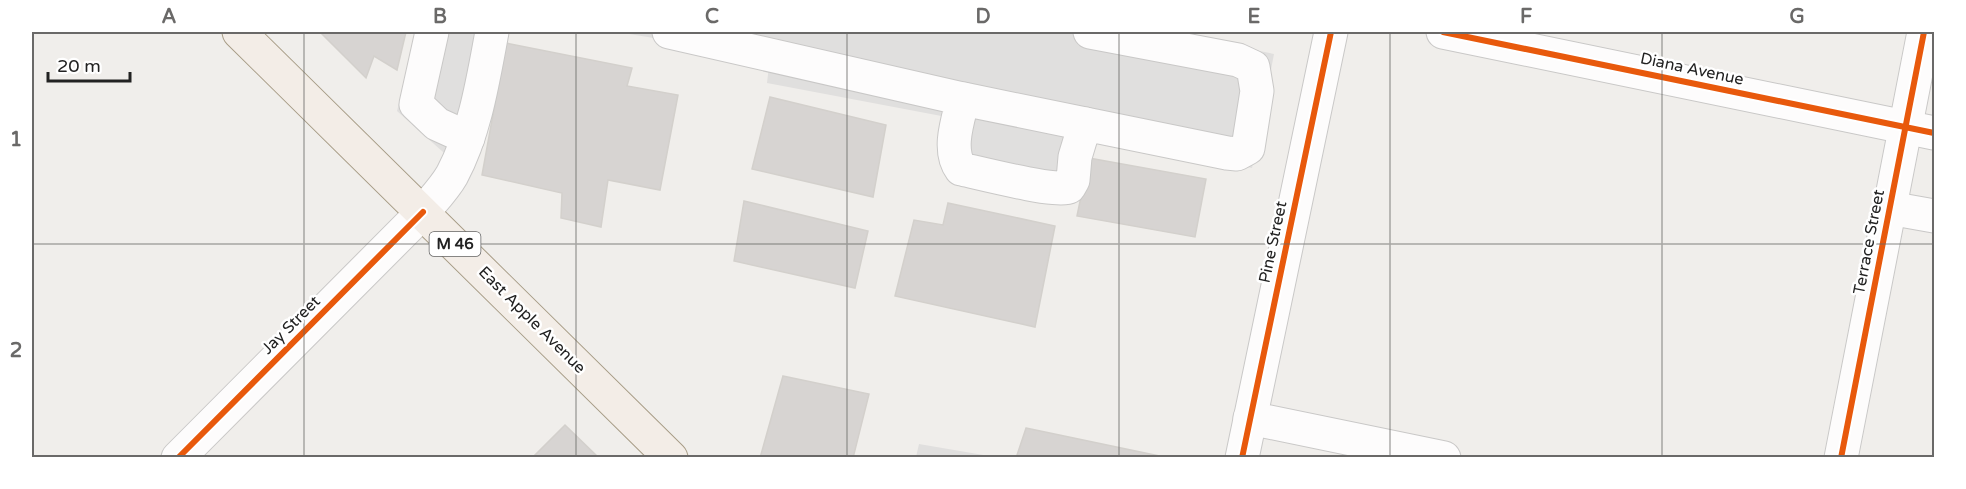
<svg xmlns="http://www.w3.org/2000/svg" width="1966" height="489" font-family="'Varela Round',sans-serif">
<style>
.parking{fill:#e0dfde}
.building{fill:#d7d4d2;stroke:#d3d0cc;stroke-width:1.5}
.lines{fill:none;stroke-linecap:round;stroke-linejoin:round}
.minor-casing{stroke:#c9c8c7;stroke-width:35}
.major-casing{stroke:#a79c86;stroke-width:35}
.minor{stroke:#fdfcfc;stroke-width:33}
.major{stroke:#f3ede7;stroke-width:33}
.cycleway-casing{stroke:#fff;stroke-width:10}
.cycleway{stroke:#e8590c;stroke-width:6}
.grid{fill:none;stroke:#6a6968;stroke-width:1.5;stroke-opacity:0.55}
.labels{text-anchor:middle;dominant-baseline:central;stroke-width:5;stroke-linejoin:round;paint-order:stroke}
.shield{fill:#fff;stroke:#646464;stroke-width:1.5}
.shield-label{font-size:15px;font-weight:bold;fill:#222}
.street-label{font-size:16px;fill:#222;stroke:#fff}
.neatline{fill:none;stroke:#6a6968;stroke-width:2}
.grid-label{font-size:20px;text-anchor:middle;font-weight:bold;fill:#6a6968}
</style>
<rect width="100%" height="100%" fill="#f0eeeb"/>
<g class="parking">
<polygon points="417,32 504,32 470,176 397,111"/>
<polygon points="617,32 1167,32 1274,54 1252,168 1089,131 1074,192 942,165 952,118 767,83 770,57"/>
<polygon points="919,444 995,457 996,457 916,457"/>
</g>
<g class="building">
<polygon points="320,32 406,32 397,70 374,56 366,78"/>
<polygon points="506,43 632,68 627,86 678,95 660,190 608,180 601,227 561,218 562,193 482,175"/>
<polygon points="770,97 886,125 873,197 752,169"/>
<polygon points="1089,158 1206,179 1195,237 1077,216"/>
<polygon points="744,201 868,231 855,288 734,261"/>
<polygon points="948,203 1055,226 1035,327 895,296 914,220 943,225"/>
<polygon points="783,376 869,394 853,458 760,458"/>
<polygon points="565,425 599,458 532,458"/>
<polygon points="1026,428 1169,458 1016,458"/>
</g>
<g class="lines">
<defs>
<g id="minor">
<polyline points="432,32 416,104 437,124 468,138"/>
<path d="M 669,32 L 963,99 C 958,120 947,150 961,169 C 979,173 1058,193 1069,187 L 1073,180 L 1075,157 L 1085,124 L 1227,153 L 1237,154 L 1248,148 L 1257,91 L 1253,67 L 1238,60 L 1090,32"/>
<polyline points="1443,32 1934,133"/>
<polyline points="963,99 1085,124"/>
<polyline points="1889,208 1934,216"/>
<polyline points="1250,418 1444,458"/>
<path d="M 178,458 L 423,212 C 432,201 444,189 452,175 C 475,132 483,80 492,32"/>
<polyline points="1242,458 1331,32"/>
<polyline points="1841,458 1924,32"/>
</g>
<polyline id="major" points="239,32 671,458"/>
</defs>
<use href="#minor" class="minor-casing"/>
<use href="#major" class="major-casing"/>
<use href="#minor" class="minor"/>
<use href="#major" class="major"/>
<defs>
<g id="cycleway">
<polyline points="1443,32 1934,133"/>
<polyline points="178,458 423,212"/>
<polyline points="1242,458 1331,32"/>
<polyline points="1841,458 1924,32"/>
</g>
</defs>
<use href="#cycleway" class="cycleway-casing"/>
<use href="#cycleway" class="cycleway"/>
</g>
<path class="grid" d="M 304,32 L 304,458M 576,32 L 576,458M 847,32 L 847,458M 1119,32 L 1119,458M 1390,32 L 1390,458M 1662,32 L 1662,458M 32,244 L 1934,244"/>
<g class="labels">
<rect class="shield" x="429.5" y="232" width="51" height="24" rx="4.5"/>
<g class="shield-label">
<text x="455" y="244">M 46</text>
</g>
<g class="street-label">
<text transform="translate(1692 69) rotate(12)">Diana Avenue</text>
<text transform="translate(1273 242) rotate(-78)">Pine Street</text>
<text transform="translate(1869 242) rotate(-79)">Terrace Street</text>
<text transform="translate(532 320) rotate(45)">East Apple Avenue</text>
<text transform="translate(291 325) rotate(-45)">Jay Street</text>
</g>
</g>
<rect width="1966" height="489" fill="none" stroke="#ffffff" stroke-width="66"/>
<path d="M48 72v9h82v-9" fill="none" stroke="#222222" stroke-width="3"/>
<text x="57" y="72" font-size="18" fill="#222222" stroke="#ffffff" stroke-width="4.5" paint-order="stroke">20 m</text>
<rect x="33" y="33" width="1900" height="423" class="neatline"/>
<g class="grid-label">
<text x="169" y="23">A</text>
<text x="440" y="23">B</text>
<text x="712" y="23">C</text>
<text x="983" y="23">D</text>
<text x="1254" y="23">E</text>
<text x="1526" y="23">F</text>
<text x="1797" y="23">G</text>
<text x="16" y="146">1</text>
<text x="16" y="357">2</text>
</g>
</svg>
